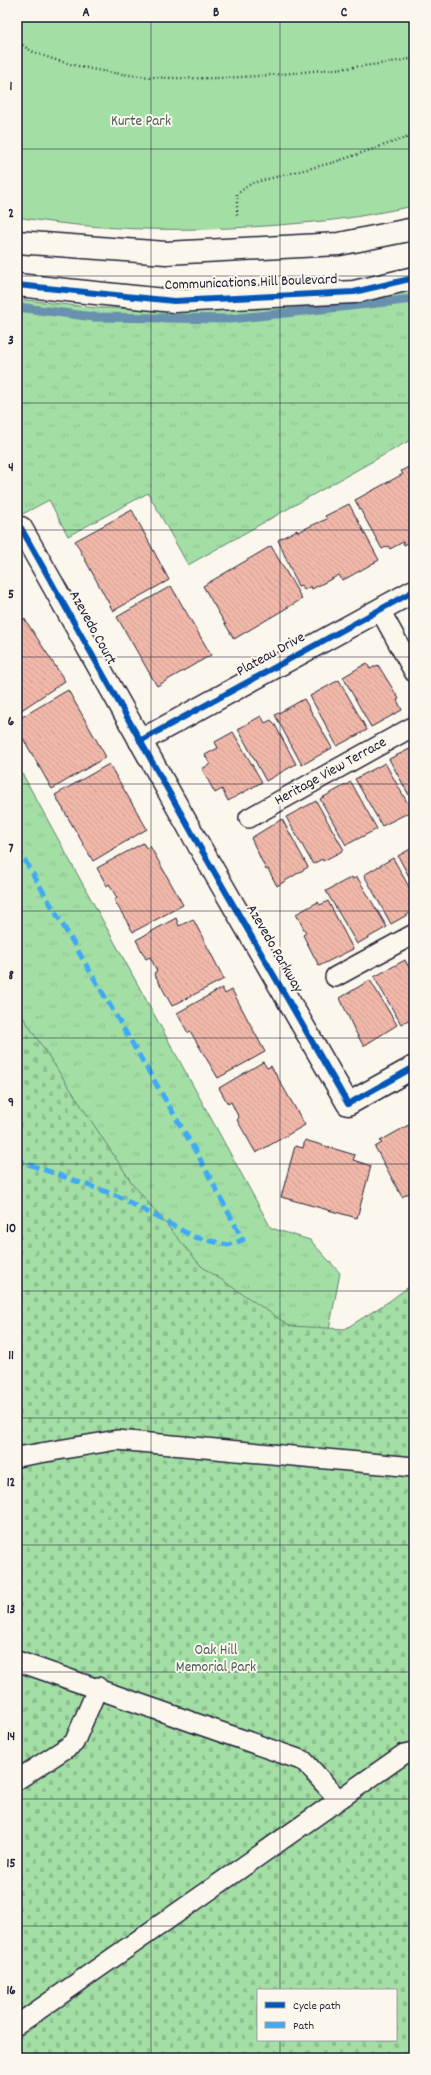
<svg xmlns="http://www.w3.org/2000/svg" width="431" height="2075" font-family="Dekko,sans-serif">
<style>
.grass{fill:url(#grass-tufts);stroke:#628070}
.cemetery{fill:url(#cemetery-stones);stroke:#628070;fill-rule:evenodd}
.park{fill:#a3dfa5;stroke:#628070}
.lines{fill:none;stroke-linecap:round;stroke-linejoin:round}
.stream{stroke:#6991ae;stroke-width:9}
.building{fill:url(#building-back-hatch);stroke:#22223b}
.service-casing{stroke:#22223b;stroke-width:22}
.minor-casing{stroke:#22223b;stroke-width:25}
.tertiary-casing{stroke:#22223b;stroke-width:25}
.path{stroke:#22223b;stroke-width:2.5;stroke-dasharray:1 3;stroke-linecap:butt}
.service{stroke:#fbf7ec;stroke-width:19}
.minor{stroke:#fbf7ec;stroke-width:22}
.tertiary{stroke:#fbf7ec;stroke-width:22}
.quiet{stroke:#3fa9f5;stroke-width:5;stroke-dasharray:10 5;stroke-linecap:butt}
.cycleway-casing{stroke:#fbf7ec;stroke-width:8}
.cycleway{stroke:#0057b8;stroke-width:6}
.grid{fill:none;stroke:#22223b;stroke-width:1;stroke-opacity:0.55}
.labels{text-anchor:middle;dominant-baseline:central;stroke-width:4;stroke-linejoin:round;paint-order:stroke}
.park-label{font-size:15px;fill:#495b5b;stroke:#fbf7ec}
.street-label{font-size:15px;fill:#22223b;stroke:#fbf7ec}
.neatline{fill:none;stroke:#22223b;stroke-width:1.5}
.grid-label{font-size:13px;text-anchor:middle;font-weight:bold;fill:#22223b}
</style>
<defs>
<pattern id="grass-tufts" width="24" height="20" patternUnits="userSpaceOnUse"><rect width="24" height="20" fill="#a3dfa5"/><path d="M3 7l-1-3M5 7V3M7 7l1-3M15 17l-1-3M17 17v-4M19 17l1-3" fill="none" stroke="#8cbf8f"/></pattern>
<pattern id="cemetery-stones" width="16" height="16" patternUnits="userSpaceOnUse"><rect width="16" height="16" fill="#a3dfa5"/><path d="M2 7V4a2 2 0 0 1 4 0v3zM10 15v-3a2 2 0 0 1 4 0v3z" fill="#8cbf8f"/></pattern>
<pattern id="building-back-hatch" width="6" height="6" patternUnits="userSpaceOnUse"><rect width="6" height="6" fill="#f1b8a9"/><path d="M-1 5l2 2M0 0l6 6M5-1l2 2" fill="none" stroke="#ce9e92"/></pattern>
</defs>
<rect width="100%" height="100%" fill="#fbf7ec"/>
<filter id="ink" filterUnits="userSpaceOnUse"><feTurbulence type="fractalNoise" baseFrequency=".025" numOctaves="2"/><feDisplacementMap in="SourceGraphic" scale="8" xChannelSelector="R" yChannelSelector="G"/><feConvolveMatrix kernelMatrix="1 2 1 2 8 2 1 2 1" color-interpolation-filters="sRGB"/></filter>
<g filter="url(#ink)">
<g class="grass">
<polygon points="414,290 414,438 188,565 148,493 68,536 49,500 17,517 17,299 96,308 258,309"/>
<polygon points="17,764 271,1228 310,1240 340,1273 328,1335 17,1438"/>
</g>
<path class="cemetery" d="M 17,1008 L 132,1183 L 201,1266 L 290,1326 L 345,1329 L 388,1302 L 414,1283 L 414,2058 L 17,2058 ZM 258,1990 L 396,1990 L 396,2040 L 258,2040 Z"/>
<path class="park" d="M 17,17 L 414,17 L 414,206 C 387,211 360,217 333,220 C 229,231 121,235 17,217 Z"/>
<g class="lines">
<polyline class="stream" points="17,307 94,317 230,319 414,299"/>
</g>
<g class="building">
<polygon points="414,464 414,540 404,545 403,542 390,549 388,546 382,549 355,500 403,474 401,471"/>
<polygon points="349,504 379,560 347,578 342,580 339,575 312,589 311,586 304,590 301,585 298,586 278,540 297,530 298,532 315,524 327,519 325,516"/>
<polygon points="132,510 169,580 113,611 75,541"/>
<polygon points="271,546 302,599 234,639 203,586"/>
<polygon points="171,586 211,655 157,686 117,617"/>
<polygon points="24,618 65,681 17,713 17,623"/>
<polygon points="367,663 370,669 378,665 399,699 397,700 402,710 371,727 343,677"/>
<polygon points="339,680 367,730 337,746 310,696"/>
<polygon points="68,690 106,757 52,789 17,728 17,720"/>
<polygon points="304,699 332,748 302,765 275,715"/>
<polygon points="261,716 265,723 271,720 274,723 296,764 266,781 238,729"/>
<polygon points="233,732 262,782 228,801 222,789 215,793 202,769 210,764 205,755 218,748 215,742"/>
<polygon points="414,747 414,804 389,759"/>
<polygon points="385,763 412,811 382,826 355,779"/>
<polygon points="109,764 147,829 93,861 55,795"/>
<polygon points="351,782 377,829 346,845 320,799"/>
<polygon points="316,801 344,850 323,861 322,859 313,864 286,817"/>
<polygon points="282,819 308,867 277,886 268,869 266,870 251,838"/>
<polygon points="143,843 146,848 150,846 183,905 133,932 114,900 117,898 109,884 107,886 97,868"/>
<polygon points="414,847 414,886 398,856"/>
<polygon points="393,858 414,896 414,911 391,924 364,875"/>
<polygon points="352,877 353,879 357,877 387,927 357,944 326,891"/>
<polygon points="328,901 353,949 319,966 303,935 306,933 296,914 318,902 320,905"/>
<polygon points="176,918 179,926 193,919 224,979 172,1006 154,973 157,971 150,957 146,959 136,940"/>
<polygon points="405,960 414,977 414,1017 401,1024 374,977"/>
<polygon points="370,980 397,1025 365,1045 363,1045 354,1029 340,998"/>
<polygon points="222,988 225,994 232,990 265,1052 218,1078 190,1031 188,1033 177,1013"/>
<polygon points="263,1062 267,1068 271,1066 305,1125 256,1153 237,1120 239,1118 231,1102 228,1104 219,1088"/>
<polygon points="414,1122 414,1190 402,1197 375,1147 382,1143 380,1141"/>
<polygon points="305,1140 355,1155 353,1160 371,1166 357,1218 281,1197 295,1146 303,1148"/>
</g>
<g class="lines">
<defs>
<g id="service">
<polyline points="380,610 414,672"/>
<polyline points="249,818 414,726"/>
<polyline points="335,977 414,934"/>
<polyline points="17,1457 117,1440 414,1467"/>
<polyline points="17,1661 304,1761 338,1799"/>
<polyline points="17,1780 74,1743 98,1687"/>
<polyline points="17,2025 404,1754 414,1752"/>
</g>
<g id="minor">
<polyline points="21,528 201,849 348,1104 414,1067"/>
<polyline points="140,741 414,591"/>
</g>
<g id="tertiary">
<polyline points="17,242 166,253 339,244 414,229"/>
<polyline points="17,285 174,301 354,292 414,278"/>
</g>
</defs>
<use href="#service" class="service-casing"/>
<use href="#minor" class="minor-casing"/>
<use href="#tertiary" class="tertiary-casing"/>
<g class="path">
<path d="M 17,39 C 27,52 42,55 56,60 C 137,85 229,80 312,71 C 346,68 380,65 414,58"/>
<polyline points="237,215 237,194 252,183 335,162 414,135"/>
</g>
<use href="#service" class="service"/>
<use href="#minor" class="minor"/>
<use href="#tertiary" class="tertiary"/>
<polyline class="quiet" points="17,847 199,1157 243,1240 228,1245 194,1237 118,1196 17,1160"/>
<defs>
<g id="cycleway">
<polyline points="17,285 174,301 354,292 414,278"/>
<polyline points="21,528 201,849 348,1104 414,1067"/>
<polyline points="140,741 414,591"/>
</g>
</defs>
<use href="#cycleway" class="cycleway-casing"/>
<use href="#cycleway" class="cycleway"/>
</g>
</g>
<path class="grid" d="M 151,17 L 151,2058M 280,17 L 280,1990M 17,149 L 414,149M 17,276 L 414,276M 17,403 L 414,403M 17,530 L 414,530M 17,657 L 414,657M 17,784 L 414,784M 17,911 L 414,911M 17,1038 L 414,1038M 17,1164 L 414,1164M 17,1291 L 414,1291M 17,1418 L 414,1418M 17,1545 L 414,1545M 17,1672 L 414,1672M 17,1799 L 414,1799M 17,1926 L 414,1926M 280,2040 L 280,2058"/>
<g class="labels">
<g class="park-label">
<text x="141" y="122">Kurte Park</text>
<text x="216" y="1651">Oak Hill<tspan x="216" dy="17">Memorial Park</tspan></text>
</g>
<g class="street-label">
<text transform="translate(251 283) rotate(-2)">Communications Hill Boulevard</text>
<text transform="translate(92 628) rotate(61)">Azevedo Court</text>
<text transform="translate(271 655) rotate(-29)">Plateau Drive</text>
<text transform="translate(331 772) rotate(-29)">Heritage View Terrace</text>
<text transform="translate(274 949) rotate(60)">Azevedo Parkway</text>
</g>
</g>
<rect width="431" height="2075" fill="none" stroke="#fbf7ec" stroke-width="44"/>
<rect x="257" y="1989" width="140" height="52" fill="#fbf7ec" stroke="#a4a2a5"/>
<rect x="265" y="2002" width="20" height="6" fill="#0057b8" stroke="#a4a2a5"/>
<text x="293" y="2009" font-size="12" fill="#22223b">Cycle path</text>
<rect x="265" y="2022" width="20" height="6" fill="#3fa9f5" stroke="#a4a2a5"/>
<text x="293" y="2029" font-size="12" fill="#22223b">Path</text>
<rect x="22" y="22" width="387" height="2031" class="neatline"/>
<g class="grid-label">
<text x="86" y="16">A</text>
<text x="216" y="16">B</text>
<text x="344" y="16">C</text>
<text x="11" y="90">1</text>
<text x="11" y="217">2</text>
<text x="11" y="344">3</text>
<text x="11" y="471">4</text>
<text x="11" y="598">5</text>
<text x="11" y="725">6</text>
<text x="11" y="852">7</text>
<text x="11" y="979">8</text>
<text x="11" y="1106">9</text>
<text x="11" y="1232">10</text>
<text x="11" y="1359">11</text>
<text x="11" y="1486">12</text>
<text x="11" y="1613">13</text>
<text x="11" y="1740">14</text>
<text x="11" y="1867">15</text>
<text x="11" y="1994">16</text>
</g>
</svg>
